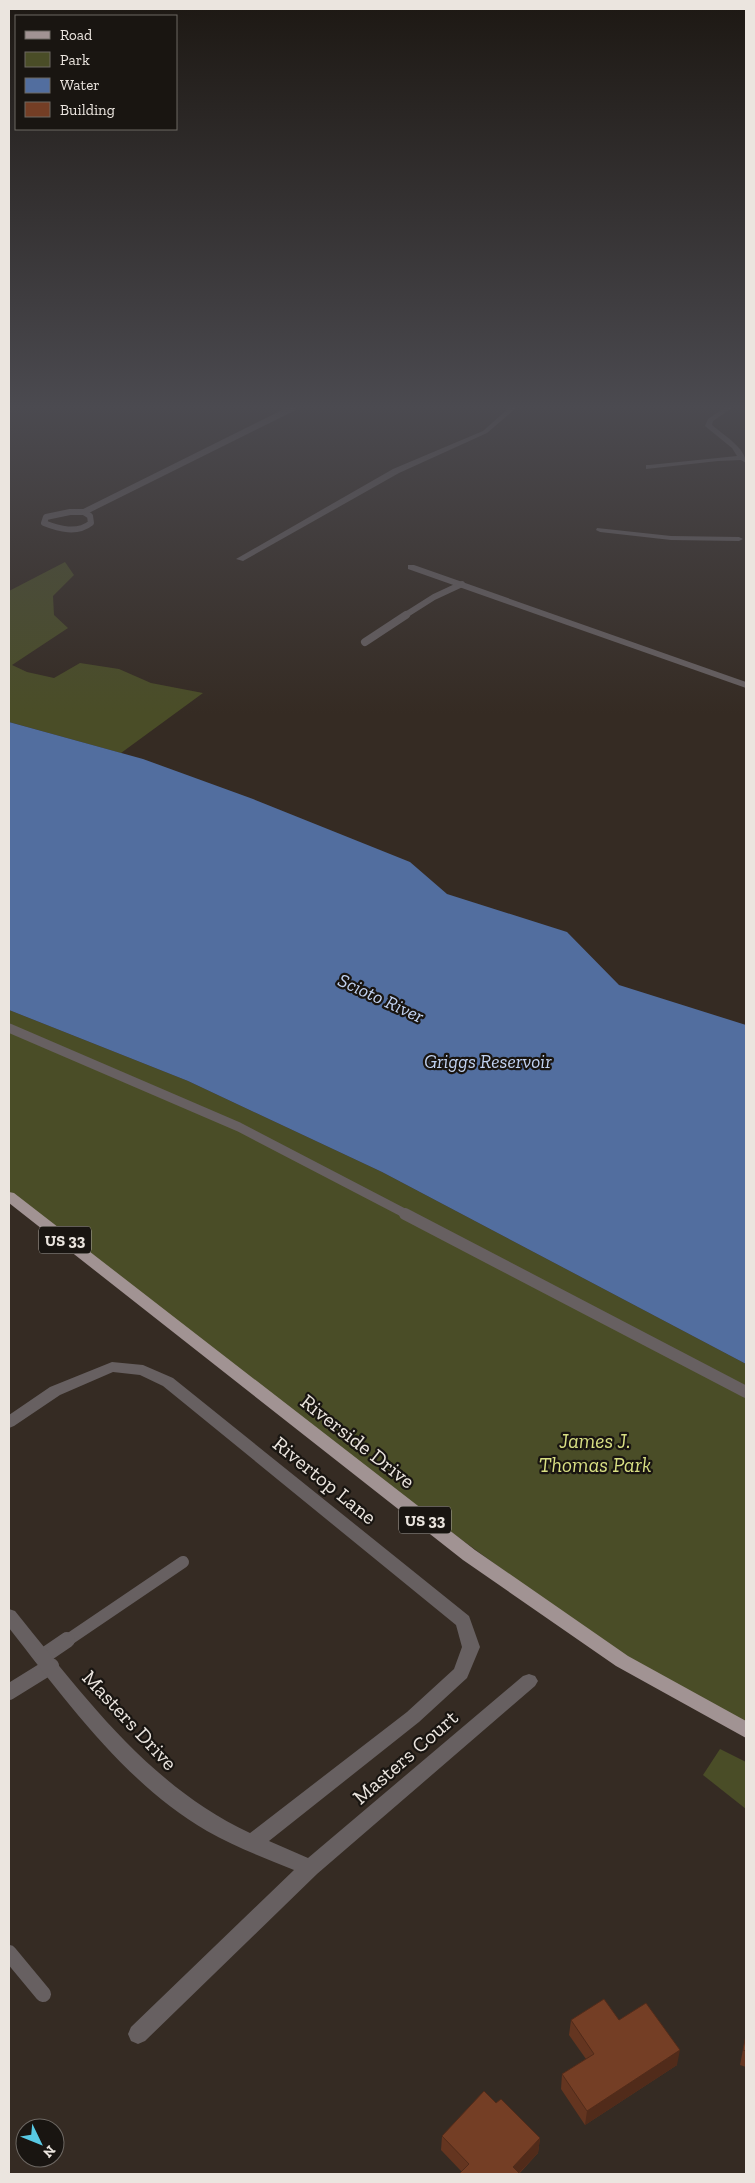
<svg xmlns="http://www.w3.org/2000/svg" width="755" height="2183" font-family="'Zilla Slab',serif">
<style>
.green{fill:#4a4d27}
.water{fill:#526e9f}
.lines{fill:none;stroke-linecap:round;stroke-linejoin:round}
.lane-far4{stroke:#676061;stroke-width:6}
.lane-far3{stroke:#676061;stroke-width:8}
.lane-far2{stroke:#676061;stroke-width:9}
.lane-far1{stroke:#676061;stroke-width:12}
.lane{stroke:#676061;stroke-width:16}
.street{fill:#676061;fill-rule:evenodd}
.primary{fill:#a19393;fill-rule:evenodd}
.wall{fill:#643520}
.shaded-wall{fill:#512b1a}
.building{fill:#743e25;stroke:#512b1a}
.labels{text-anchor:middle;dominant-baseline:central;stroke-width:4.5;stroke-linejoin:round;paint-order:stroke}
.shield{fill:#191511;stroke:#aca7a1;stroke-width:1}
.shield-label{font-size:16px;font-weight:bold;fill:#ebe5df}
.water-label{font-size:19px;font-style:italic;fill:#c2d3f2;stroke:#191511}
.near-park-label{font-size:21px;font-style:italic;fill:#d8df83;stroke:#191511}
.near-street-label{font-size:21px;fill:#ebe5df;stroke:#191511}
</style>
<rect width="100%" height="100%" fill="#352b23"/>
<g class="green">
<polygon points="65,562 74,575 53,596 54,615 68,628 12,665 27,672 54,678 80,663 119,669 151,683 203,693 121,753 9,722 9,591"/>
<polygon points="9,1010 188,1081 382,1172 746,1364 746,1730 641,1671 264,1395 9,1196"/>
<polygon points="720,1749 746,1762 746,1809 703,1775"/>
</g>
<polygon class="water" points="9,722 143,759 253,799 410,862 447,894 567,932 619,985 746,1025 746,1364 382,1172 188,1081 9,1010"/>
<g class="lines">
<g class="lane-far4">
<path d="M 70,512 L 84,512 L 90,516 L 91,523 C 77,534 59,529 44,523 L 46,517 Z"/>
<polyline points="84,512 293,408"/>
<polyline points="404,616 434,597 462,584"/>
</g>
<polyline class="lane-far3" points="365,642 406,615"/>
<polyline class="lane-far2" points="9,1028 239,1127 408,1215"/>
<g class="lane-far1">
<polyline points="405,1214 746,1392"/>
<polyline points="65,1642 183,1562"/>
</g>
<g class="lane">
<polyline points="42,1657 67,1640"/>
<polyline points="9,1692 51,1666"/>
<polyline points="9,1953 43,1994"/>
</g>
<g class="street">
<polygon points="509,408 516,408 487,433 399,473 243,561 236,559 393,469 483,431"/>
<path d="M 724,408 L 732,408 L 713,421 L 712,425 C 722,434 746,448 746,463 L 741,460 L 718,461 L 646,469 L 646,465 L 649,465 L 737,456 L 732,448 L 705,426 L 708,419 Z"/>
<polygon points="597,528 671,536 739,537 743,539 739,541 671,540 600,532 596,530"/>
<polygon points="408,565 414,565 746,682 746,688 408,569"/>
<path d="M 112,1362 L 143,1365 L 173,1378 L 469,1616 L 480,1647 L 467,1678 L 419,1722 L 269,1841 L 308,1858 L 523,1676 L 529,1674 L 535,1676 L 538,1681 L 535,1686 L 317,1874 L 145,2041 L 138,2044 L 131,2041 L 128,2034 L 131,2027 L 294,1870 C 265,1858 235,1847 207,1831 C 125,1783 67,1702 9,1628 L 9,1609 L 15,1611 C 84,1696 148,1785 250,1833 L 407,1712 L 454,1669 L 462,1647 L 456,1625 L 163,1386 L 140,1375 L 113,1372 L 60,1395 L 14,1426 L 9,1428 L 9,1415 L 50,1387 Z"/>
</g>
<polygon class="primary" points="9,1192 14,1193 475,1550 628,1656 746,1721 746,1738 616,1666 463,1560 9,1203"/>
</g>
<g class="wall">
<polygon points="571,2020 619,2020 677,2065 585,2125 561,2089 562,2074 586,2059 569,2035"/>
<polygon points="746,2034 746,2067 740,2065"/>
<polygon points="496,2103 540,2138 538,2153 519,2174 462,2172 441,2150 442,2136"/>
</g>
<g class="shaded-wall">
<polygon points="680,2050 677,2065 585,2125 587,2111"/>
<polygon points="540,2138 538,2153 518,2174 513,2167"/>
</g>
<g class="building">
<polygon points="604,1999 619,2020 646,2003 680,2050 587,2111 562,2074 594,2054 571,2020"/>
<polygon points="746,2035 746,2051 743,2050"/>
<polygon points="484,2091 496,2103 501,2099 540,2138 513,2167 520,2174 459,2174 469,2164 442,2136"/>
</g>
<linearGradient id="sky" x2="0" y2="1"><stop stop-color="#1d1813"/><stop offset="0.57" stop-color="#4b4a50"/><stop offset="1" stop-color="#4b4a50" stop-opacity="0"/></linearGradient>
<rect width="755" height="714" fill="url(#sky)"/>
<g class="labels">
<g class="shield">
<rect x="39" y="1226.5" width="52" height="27" rx="4"/>
<rect x="399" y="1506.5" width="52" height="27" rx="4"/>
</g>
<g class="shield-label">
<text x="65" y="1240">US 33</text>
<text x="425" y="1520">US 33</text>
</g>
<g class="water-label">
<text transform="translate(381 998) rotate(25)">Scioto River</text>
<text x="488" y="1061">Griggs Reservoir</text>
</g>
<g class="near-park-label">
<text x="595" y="1440">James J.<tspan x="595" dy="24">Thomas Park</tspan></text>
</g>
<g class="near-street-label">
<text transform="translate(358 1441) rotate(38)">Riverside Drive</text>
<text transform="translate(325 1480) rotate(39)">Rivertop Lane</text>
<text transform="translate(130 1720) rotate(47)">Masters Drive</text>
<text transform="translate(405 1757) rotate(-41)">Masters Court</text>
</g>
</g>
<rect width="755" height="2183" fill="none" stroke="#ebe5df" stroke-width="20"/>
<rect x="15" y="15" width="162" height="115" fill="#191511" stroke="#6d6863"/>
<rect x="25" y="31" width="25" height="8" fill="#a19393" stroke="#6d6863"/>
<text x="60" y="40" font-size="15" fill="#ebe5df">Road</text>
<rect x="25" y="52" width="25" height="15" fill="#4a4d27" stroke="#6d6863"/>
<text x="60" y="65" font-size="15" fill="#ebe5df">Park</text>
<rect x="25" y="78" width="25" height="15" fill="#526e9f" stroke="#6d6863"/>
<text x="60" y="90" font-size="15" fill="#ebe5df">Water</text>
<rect x="25" y="102" width="25" height="15" fill="#743e25" stroke="#6d6863"/>
<text x="60" y="115" font-size="15" fill="#ebe5df">Building</text>
<g transform="translate(40 2143) rotate(133)"><circle r="24" fill="#191511" stroke="#6d6863"/>
<path d="M0-4L9 19L0 12L-9 19Z" fill="#58c9e3"/>
<text y="-8" font-size="14" font-weight="bold" text-anchor="middle" fill="#ebe5df">N</text>
</g>
</svg>
